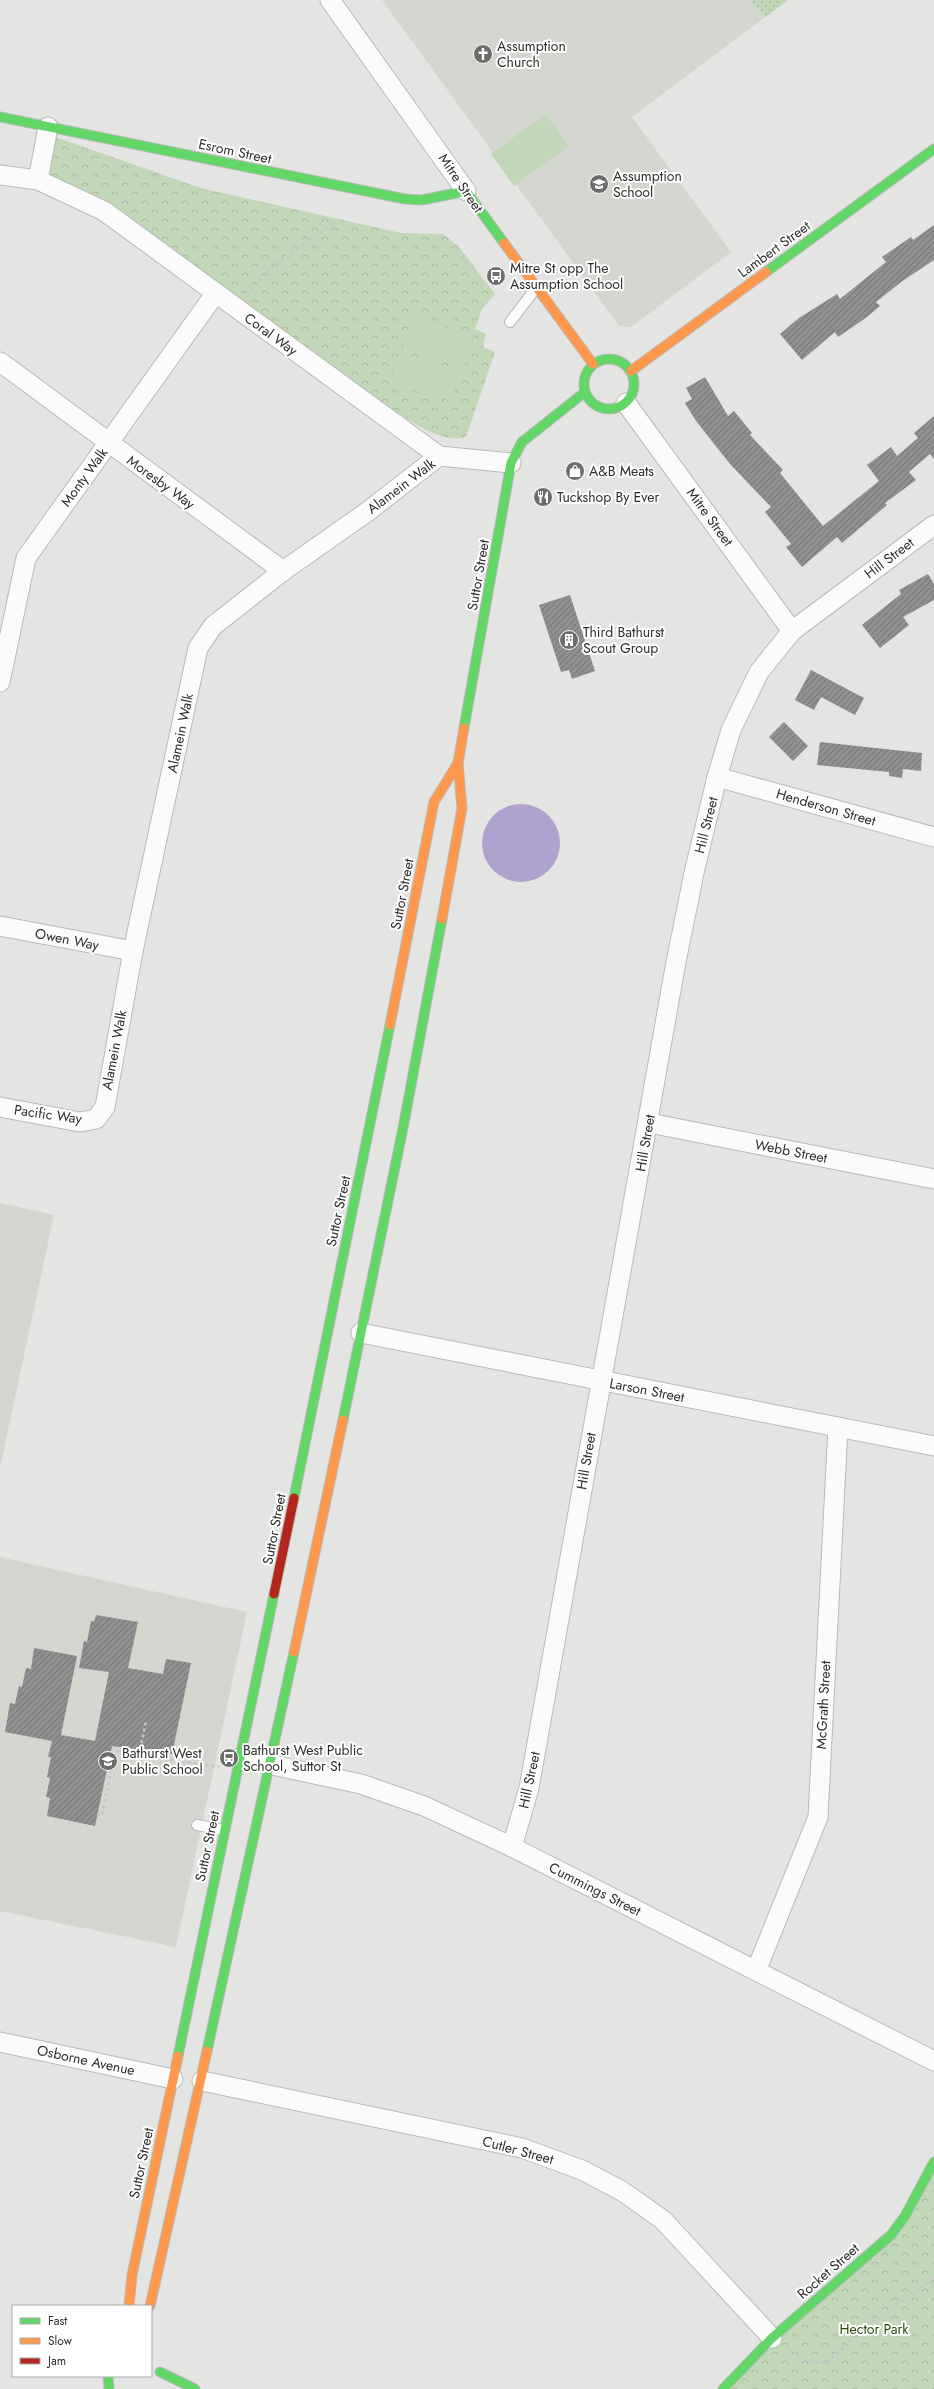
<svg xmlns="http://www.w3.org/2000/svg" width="934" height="2389" font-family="Jost,sans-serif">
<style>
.built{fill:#d3d7d0}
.grass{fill:url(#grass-dots)}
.park{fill:url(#park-crowns)}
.pitch{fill:#c2d7b8}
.water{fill:#afa2cf}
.building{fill:url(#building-hatch)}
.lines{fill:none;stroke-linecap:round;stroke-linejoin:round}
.lane-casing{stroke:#b9bab8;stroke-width:12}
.street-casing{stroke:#b9bab8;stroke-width:21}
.fast-casing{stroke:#b9bab8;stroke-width:11}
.slow-casing{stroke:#b9bab8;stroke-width:11}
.jam-casing{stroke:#b9bab8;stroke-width:11}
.path{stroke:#c5c6c5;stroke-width:2.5;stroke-dasharray:3 3;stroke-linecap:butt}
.lane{stroke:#fbfbfb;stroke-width:10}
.street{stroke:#fbfbfb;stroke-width:19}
.fast{stroke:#63d668;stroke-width:9}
.slow{stroke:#ff974d;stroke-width:9}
.jam{stroke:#b3261e;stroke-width:9}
.labels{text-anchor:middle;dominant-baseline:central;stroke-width:4;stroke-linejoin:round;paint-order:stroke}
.poi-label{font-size:14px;fill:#2c2d2b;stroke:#fff;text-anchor:start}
.street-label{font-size:14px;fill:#2c2d2b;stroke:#fff}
.park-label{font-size:14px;fill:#264b08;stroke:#fff}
</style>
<defs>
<pattern id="grass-dots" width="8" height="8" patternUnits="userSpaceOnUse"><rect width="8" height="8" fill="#c2d7b8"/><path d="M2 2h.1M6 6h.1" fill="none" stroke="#a7b99e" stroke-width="1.8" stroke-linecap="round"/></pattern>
<pattern id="park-crowns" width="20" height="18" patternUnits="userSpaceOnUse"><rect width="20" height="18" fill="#c2d7b8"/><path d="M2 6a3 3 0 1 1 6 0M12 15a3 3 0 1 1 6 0" fill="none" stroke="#a7b99e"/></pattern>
<pattern id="building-hatch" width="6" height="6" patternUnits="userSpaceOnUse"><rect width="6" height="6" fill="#8e8f8e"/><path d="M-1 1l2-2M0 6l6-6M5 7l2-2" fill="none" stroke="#747574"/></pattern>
</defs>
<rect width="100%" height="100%" fill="#e4e5e3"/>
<g class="built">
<polygon points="382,0 788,0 632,117 731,252 631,327 619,326"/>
<polygon points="0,1203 54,1215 0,1468"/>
<polygon points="0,1557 247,1612 176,1947 0,1911"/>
</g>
<polygon class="grass" points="750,0 788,0 766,17"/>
<g class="park">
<path d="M 55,137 L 201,188 L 401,233 L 443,234 L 458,246 L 495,294 L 482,309 L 475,329 L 486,334 L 483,347 L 495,352 L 466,437 C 443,444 414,423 395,411 L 77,190 L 46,183 Z"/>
<polygon points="934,2162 934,2389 723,2389 891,2235"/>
</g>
<g class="pitch">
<polygon points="546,114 569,146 514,186 491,154"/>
<polygon points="412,317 473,336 464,365 403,347"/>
<polygon points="399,353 460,371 451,401 390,383"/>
</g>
<circle class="water" cx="521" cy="843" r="39"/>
<g class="building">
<polygon points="934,225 934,260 901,282 876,302 880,306 867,317 838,337 835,332 802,360 780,334 799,318 837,294 840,299 886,262 882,257 911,237 913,240"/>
<polygon points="705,377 728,416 734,411 752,433 750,435 783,470 780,473 823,526 879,481 867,465 891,447 897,456 918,438 914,433 934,416 934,459 930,454 909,472 916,480 885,503 887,505 842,543 837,537 802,567 786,547 791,544 765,512 771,507 730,464 696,421 685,403 692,399 686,388"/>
<polygon points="928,574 934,584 934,600 903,617 909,625 880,648 862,625 901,594 899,590"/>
<polygon points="570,595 595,671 572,679 569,670 561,672 539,605"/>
<polygon points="811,670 864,698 855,715 821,697 814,710 795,700"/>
<polygon points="784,722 808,746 793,761 769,737"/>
<polygon points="820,742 922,753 921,771 903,769 902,778 889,776 889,772 817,765"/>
<polygon points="96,1615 138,1622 128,1668 163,1674 166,1659 191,1663 172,1754 112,1746 95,1826 47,1816 50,1798 46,1797 50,1778 47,1777 51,1757 48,1757 52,1741 5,1732 10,1703 15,1704 19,1686 22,1687 26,1668 31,1669 34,1648 77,1656 61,1735 95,1741 109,1672 79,1668 84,1641 87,1642 91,1621 94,1622"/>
</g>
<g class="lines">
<defs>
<g id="lane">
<polyline points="510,322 536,288"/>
<polyline points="197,1825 224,1830"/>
</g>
<g id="street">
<polyline points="330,0 466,191"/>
<polyline points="0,175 38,180 104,211 439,456 511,463"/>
<polyline points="38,180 48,127"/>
<polyline points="0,362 283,571"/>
<polyline points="626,403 792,631"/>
<polyline points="0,682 26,558 215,294"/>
<polyline points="717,777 934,837"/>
<polyline points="0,926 133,951"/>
<polyline points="0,1107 80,1122 96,1119 105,1107 133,951 198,648 213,626 283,571 367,512 439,456"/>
<polyline points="649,1123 934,1179"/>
<polyline points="361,1333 934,1446"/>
<polyline points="240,1758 361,1784 424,1806 512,1847 934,2061"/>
<polyline points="512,1847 529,1788 676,962 694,873 717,777 731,730 759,672 792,631 934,525"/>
<polyline points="756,1971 818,1817 838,1427"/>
<polyline points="0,2042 173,2079"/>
<polyline points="202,2081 522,2148 582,2170 622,2191 663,2220 772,2338"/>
</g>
<g id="fast">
<polyline points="0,117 405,199 422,200 466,191 504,243"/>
<polyline points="766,272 934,149"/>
<circle cx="609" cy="384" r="25"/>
<polyline points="464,728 511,463 522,442 585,392"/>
<polyline points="343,1420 403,1128 442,919"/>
<polyline points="294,1498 390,1025"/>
<polyline points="207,2051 294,1652"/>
<polyline points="178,2056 274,1594"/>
<polyline points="160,2372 195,2389"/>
<polyline points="108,2376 109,2389"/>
<polyline points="723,2389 772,2338 891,2235 905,2216 934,2162"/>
</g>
<g id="slow">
<polyline points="504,243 593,364"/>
<polyline points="631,371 766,272"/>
<polyline points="442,919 462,808 458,763 464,728"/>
<polyline points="390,1025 434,802 458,763"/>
<polyline points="294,1652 343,1420"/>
<polyline points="129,2306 132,2275 178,2056"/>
<polyline points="150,2306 207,2051"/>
</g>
<polyline id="jam" points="274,1594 294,1498"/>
</defs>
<use href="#lane" class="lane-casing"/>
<use href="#street" class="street-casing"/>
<use href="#fast" class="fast-casing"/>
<use href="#slow" class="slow-casing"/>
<use href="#jam" class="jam-casing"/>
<g class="path">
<polyline points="247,294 271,268 335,222"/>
<polyline points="139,1755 146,1721"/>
<polyline points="97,1814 102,1815 115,1751 219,1767"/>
<polyline points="789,2349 808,2362 819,2363 830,2360 865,2327 934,2278"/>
</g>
<use href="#lane" class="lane"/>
<use href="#street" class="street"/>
<use href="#fast" class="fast"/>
<use href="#slow" class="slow"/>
<use href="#jam" class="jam"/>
</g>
<defs>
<symbol id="church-disc" viewBox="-11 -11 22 22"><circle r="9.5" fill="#6c6d6b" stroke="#fff"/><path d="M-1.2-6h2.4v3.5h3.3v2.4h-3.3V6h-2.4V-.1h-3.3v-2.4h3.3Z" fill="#fff"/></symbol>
<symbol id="school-disc" viewBox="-11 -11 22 22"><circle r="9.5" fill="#6c6d6b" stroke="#fff"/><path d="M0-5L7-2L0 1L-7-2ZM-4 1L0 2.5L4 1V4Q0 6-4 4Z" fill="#fff"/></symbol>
<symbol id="bus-disc" viewBox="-11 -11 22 22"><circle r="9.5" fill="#6c6d6b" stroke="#fff"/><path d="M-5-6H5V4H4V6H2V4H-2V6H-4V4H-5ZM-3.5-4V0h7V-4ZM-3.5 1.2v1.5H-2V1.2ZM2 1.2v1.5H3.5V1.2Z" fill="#fff"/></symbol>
<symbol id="shop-disc" viewBox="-11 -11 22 22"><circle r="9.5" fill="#6c6d6b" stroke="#fff"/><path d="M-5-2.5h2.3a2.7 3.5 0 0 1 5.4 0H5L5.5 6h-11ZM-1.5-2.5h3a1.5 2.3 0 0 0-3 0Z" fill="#fff"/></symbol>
<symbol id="restaurant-disc" viewBox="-11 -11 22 22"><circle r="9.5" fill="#6c6d6b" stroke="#fff"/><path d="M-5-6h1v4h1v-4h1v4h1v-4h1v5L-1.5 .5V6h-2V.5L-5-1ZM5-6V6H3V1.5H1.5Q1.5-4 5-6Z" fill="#fff"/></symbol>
<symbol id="building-disc" viewBox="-11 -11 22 22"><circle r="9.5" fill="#6c6d6b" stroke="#fff"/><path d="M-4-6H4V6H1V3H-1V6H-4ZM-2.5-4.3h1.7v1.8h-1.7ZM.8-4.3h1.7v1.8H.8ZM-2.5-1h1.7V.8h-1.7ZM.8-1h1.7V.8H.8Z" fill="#fff"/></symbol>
</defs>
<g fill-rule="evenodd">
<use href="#church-disc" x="472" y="43" width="22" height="22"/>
<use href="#school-disc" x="588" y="173" width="22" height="22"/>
<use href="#bus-disc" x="485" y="265" width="22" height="22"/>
<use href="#shop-disc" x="564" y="460" width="22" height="22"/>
<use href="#restaurant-disc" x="532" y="486" width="22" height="22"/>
<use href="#building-disc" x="558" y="629" width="22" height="22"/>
<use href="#bus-disc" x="218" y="1747" width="22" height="22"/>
<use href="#school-disc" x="97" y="1750" width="22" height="22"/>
</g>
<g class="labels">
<g class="poi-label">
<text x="497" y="46">Assumption<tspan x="497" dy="16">Church</tspan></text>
<text x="613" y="176">Assumption<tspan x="613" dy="16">School</tspan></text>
<text x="510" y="268">Mitre St opp The<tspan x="510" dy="16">Assumption School</tspan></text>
<text x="589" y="471">A&amp;B Meats</text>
<text x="557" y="497">Tuckshop By Ever</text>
<text x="583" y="632">Third Bathurst<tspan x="583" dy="16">Scout Group</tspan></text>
<text x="243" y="1750">Bathurst West Public<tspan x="243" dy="16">School, Suttor St</tspan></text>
<text x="122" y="1753">Bathurst West<tspan x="122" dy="16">Public School</tspan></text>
</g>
<g class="street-label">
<text transform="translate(235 151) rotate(12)">Esrom Street</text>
<text transform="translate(461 183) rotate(56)">Mitre Street</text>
<text transform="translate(774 249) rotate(-36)">Lambert Street</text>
<text transform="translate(271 334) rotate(36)">Coral Way</text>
<text transform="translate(84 477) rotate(-54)">Monty Walk</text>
<text transform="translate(161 482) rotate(36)">Moresby Way</text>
<text transform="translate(401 486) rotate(-37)">Alamein Walk</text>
<text transform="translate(710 517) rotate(54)">Mitre Street</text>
<text transform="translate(889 558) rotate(-37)">Hill Street</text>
<text transform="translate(478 575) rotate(-80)">Suttor Street</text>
<text transform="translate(180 733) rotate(-78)">Alamein Walk</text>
<text transform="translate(826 807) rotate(16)">Henderson Street</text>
<text transform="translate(706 825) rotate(-76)">Hill Street</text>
<text transform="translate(402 894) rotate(-79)">Suttor Street</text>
<text transform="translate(67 939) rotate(11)">Owen Way</text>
<text transform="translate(114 1050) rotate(-79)">Alamein Walk</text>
<text transform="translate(48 1114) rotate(8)">Pacific Way</text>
<text transform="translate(645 1143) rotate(-80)">Hill Street</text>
<text transform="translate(791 1151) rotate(11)">Webb Street</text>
<text transform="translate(338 1211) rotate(-78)">Suttor Street</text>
<text transform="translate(647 1390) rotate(11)">Larson Street</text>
<text transform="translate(586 1461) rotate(-80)">Hill Street</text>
<text transform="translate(274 1529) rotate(-79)">Suttor Street</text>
<text transform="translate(823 1705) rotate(-87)">McGrath Street</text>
<text transform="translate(529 1780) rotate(-78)">Hill Street</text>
<text transform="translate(207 1846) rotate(-78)">Suttor Street</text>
<text transform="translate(595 1889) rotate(27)">Cummings Street</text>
<text transform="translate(86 2060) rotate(12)">Osborne Avenue</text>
<text transform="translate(518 2150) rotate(15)">Cutler Street</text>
<text transform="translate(141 2163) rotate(-78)">Suttor Street</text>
<text transform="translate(828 2271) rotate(-41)">Rocket Street</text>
</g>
<g class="park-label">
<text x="874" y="2329">Hector Park</text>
</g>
</g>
<rect x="12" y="2305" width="140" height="72" fill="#ffffff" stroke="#ababaa"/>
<rect x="20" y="2318" width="20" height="6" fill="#63d668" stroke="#ababaa"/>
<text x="48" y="2325" font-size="12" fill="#2c2d2b">Fast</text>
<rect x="20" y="2338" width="20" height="6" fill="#ff974d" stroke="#ababaa"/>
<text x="48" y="2345" font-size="12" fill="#2c2d2b">Slow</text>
<rect x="20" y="2358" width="20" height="6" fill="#b3261e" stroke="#ababaa"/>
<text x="48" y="2365" font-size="12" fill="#2c2d2b">Jam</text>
</svg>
